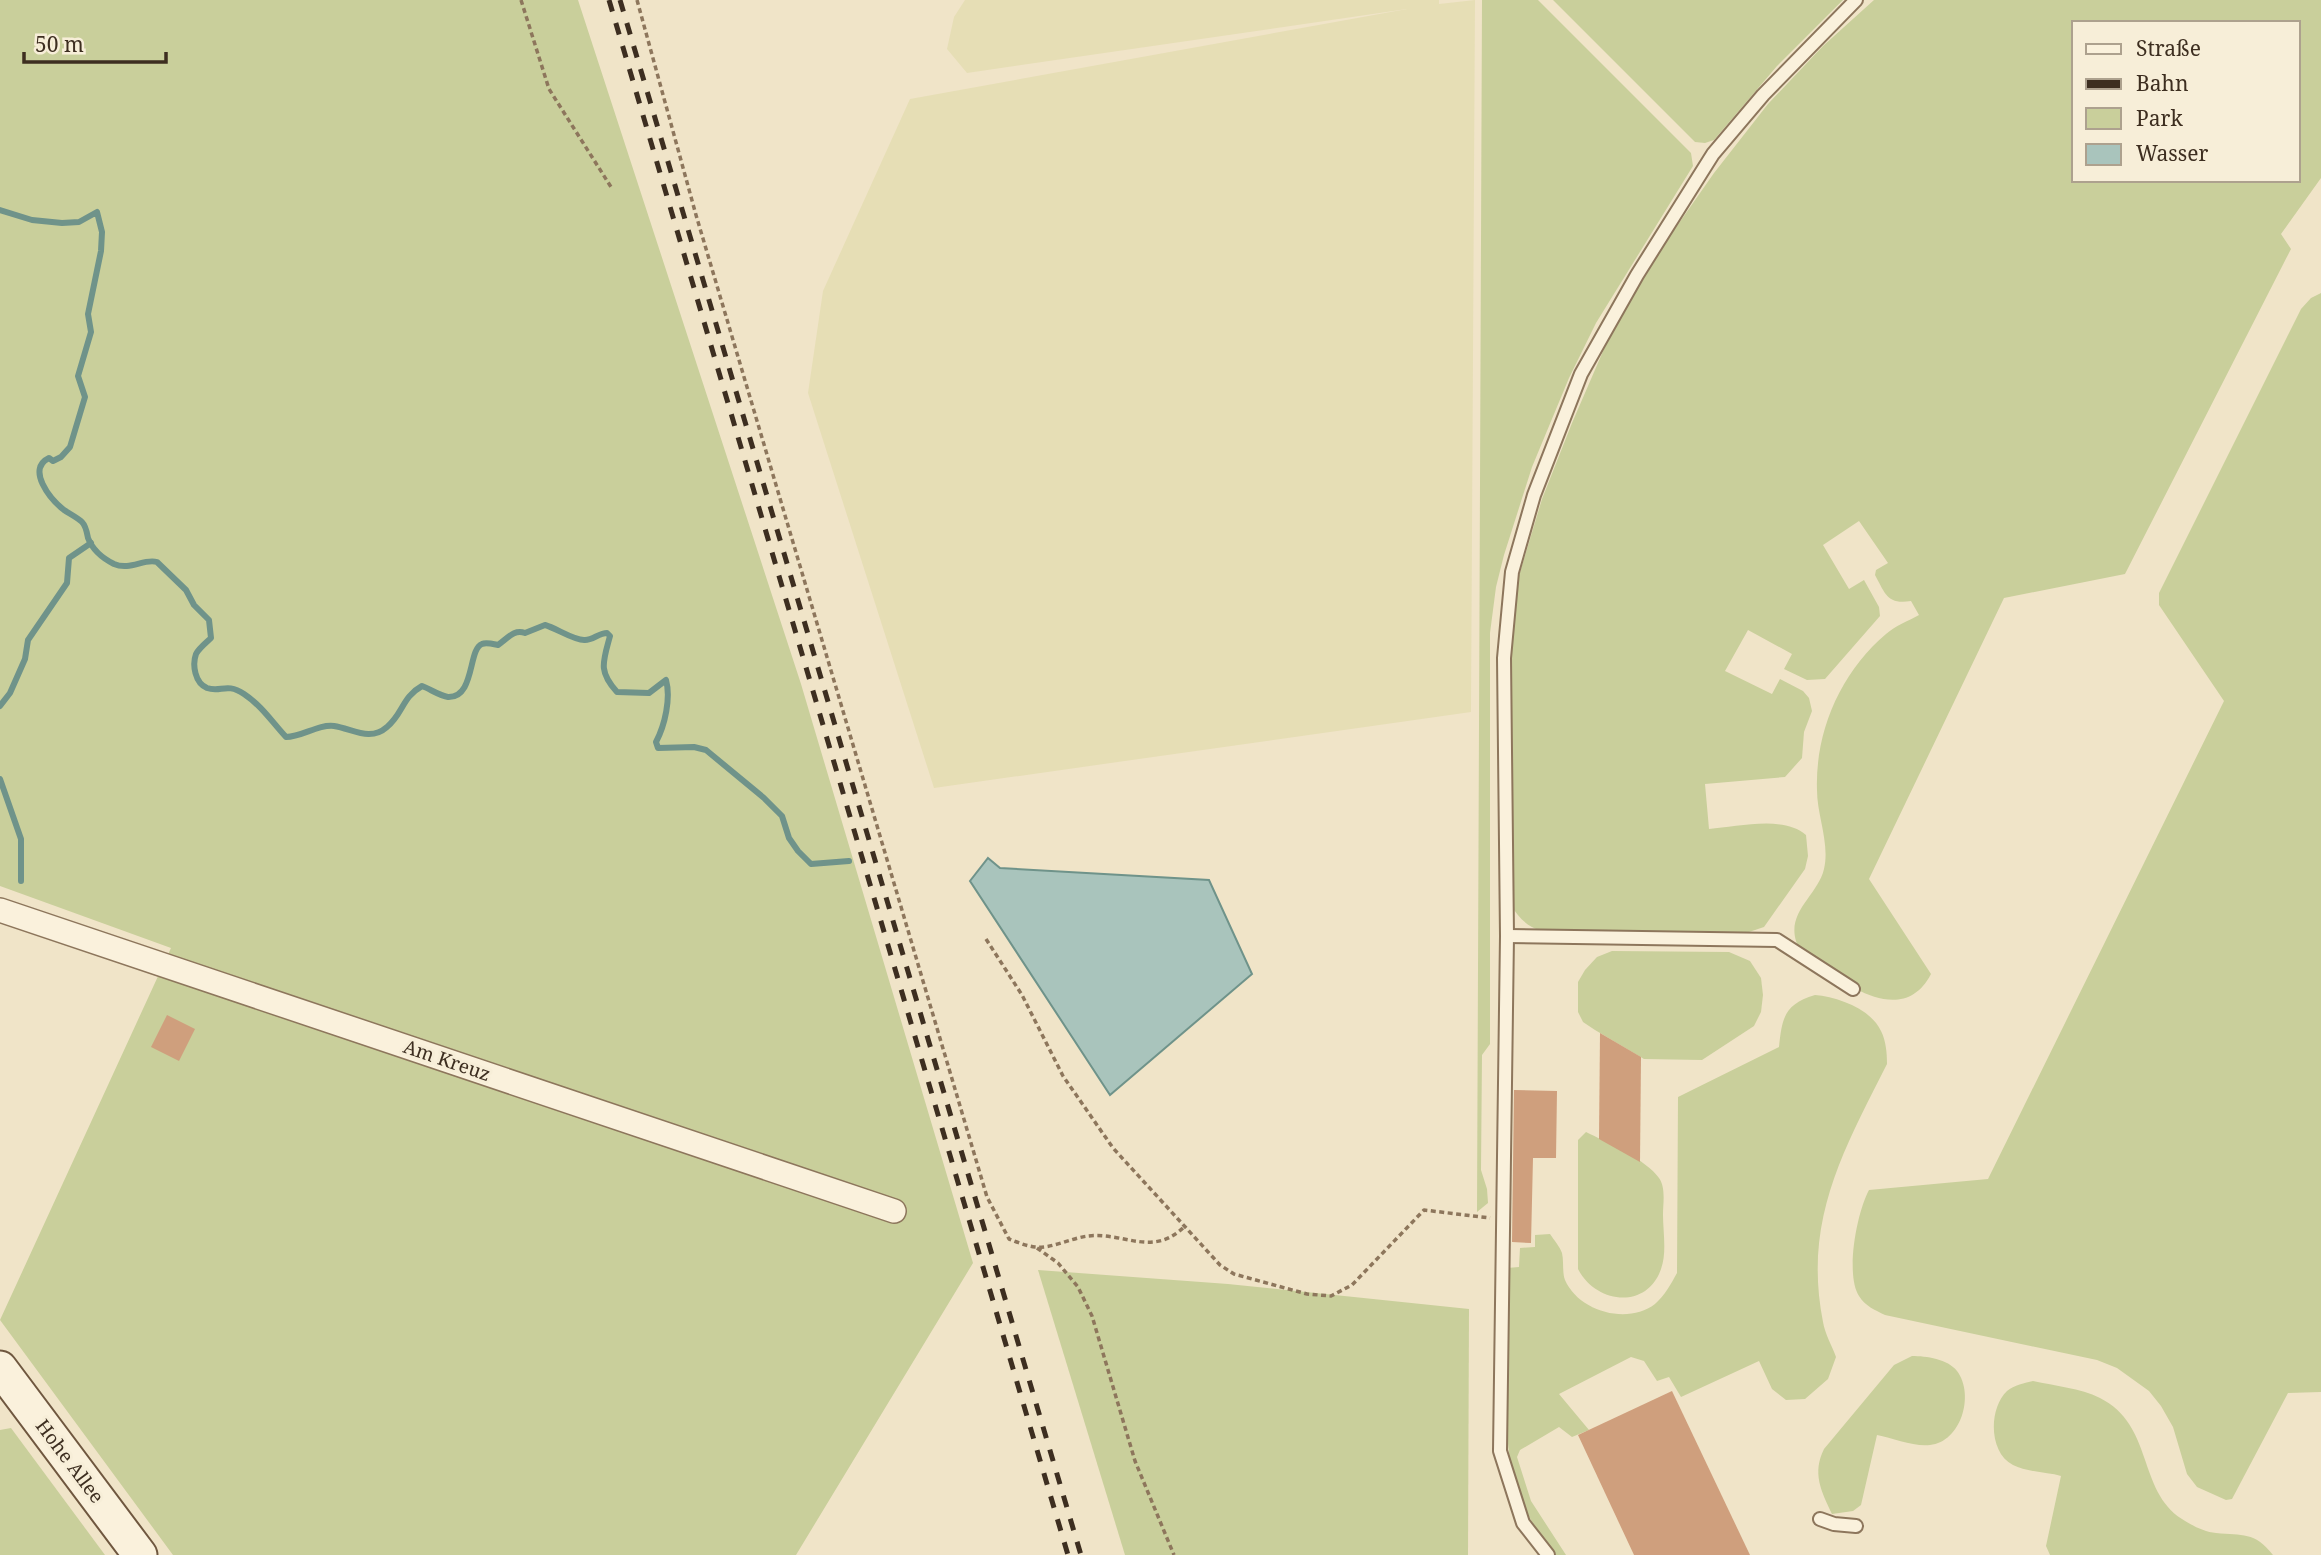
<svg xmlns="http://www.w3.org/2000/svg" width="2321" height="1555" font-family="'Noto Serif',serif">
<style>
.farmland{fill:#e6deb5}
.green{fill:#c9cf9b;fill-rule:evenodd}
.water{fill:#a9c4bc;stroke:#6f938a;stroke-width:2}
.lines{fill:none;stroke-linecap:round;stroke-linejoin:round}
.stream{stroke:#6f938a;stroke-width:6}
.building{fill:#cf9f7d}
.lane-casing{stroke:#8d765c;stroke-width:16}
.street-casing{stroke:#8d765c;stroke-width:26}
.secondary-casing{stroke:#6f573f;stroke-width:37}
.path{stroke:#8d765c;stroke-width:3.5;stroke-dasharray:5 3.5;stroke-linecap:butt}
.lane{stroke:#faf1dc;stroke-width:12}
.street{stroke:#faf1dc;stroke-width:23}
.secondary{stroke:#faf1dc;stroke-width:33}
.rail{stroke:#3d2e20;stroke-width:5;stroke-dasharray:12 12;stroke-linecap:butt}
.labels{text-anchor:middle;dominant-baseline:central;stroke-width:6;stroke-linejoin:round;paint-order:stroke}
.street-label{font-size:19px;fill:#3d2e20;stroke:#f7eed8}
</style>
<rect width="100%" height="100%" fill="#f0e4c8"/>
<polygon class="farmland" points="965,0 1439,0 1439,4 1475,0 1471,712 934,788 808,393 823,291 910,99 1407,9 967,73 947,49 954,17"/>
<g class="green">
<polygon points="0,0 578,0 801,684 973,1263 796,1555 173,1555 0,1320 171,948 0,886"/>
<polygon points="1482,0 1538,0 1691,153 1693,166 1596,323 1569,378 1532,467 1504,555 1496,587 1490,633 1490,1044 1482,1055 1481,1170 1487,1189 1488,1203 1477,1212"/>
<polygon points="1553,0 1843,0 1777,66 1714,140 1705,143 1695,142"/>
<path d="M 1874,0 L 2321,0 L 2321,178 L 2281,234 L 2291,249 L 2125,574 L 2004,598 L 1869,879 L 1931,974 C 1905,1024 1853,990 1822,967 C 1812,960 1799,953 1796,941 C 1787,911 1818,895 1824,869 C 1830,843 1817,816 1817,790 C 1815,731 1841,672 1886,634 C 1895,626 1908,621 1919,615 L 1911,601 C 1887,605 1885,593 1875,575 L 1876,570 L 1888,563 L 1859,521 L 1823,545 L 1849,589 L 1864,580 L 1879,607 L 1880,616 L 1825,679 L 1807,680 L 1784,669 L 1792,654 L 1748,630 L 1725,671 L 1772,694 L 1780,679 L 1803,691 L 1809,698 L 1812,711 L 1804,732 L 1802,758 L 1785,777 L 1705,784 L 1709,829 C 1737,827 1784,815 1806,835 L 1808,856 L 1805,869 L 1764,927 L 1749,932 L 1542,931 C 1526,926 1519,918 1510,904 L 1511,640 L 1518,579 L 1542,499 L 1572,423 L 1604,349 L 1636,291 L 1672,233 L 1714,173 L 1768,104 L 1823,46 ZM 2074,23 L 2298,23 L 2298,180 L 2074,180 Z"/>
<path d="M 2321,293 L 2321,1392 L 2288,1393 L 2232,1499 L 2226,1500 L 2197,1487 L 2187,1474 L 2173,1427 L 2161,1406 L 2149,1391 L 2117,1368 L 2097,1360 L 1885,1315 C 1875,1310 1865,1306 1859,1296 C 1845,1274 1857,1212 1869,1190 L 1988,1179 L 2224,701 L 2159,605 L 2159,593 L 2301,309 L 2311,298 Z"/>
<polygon points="1612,951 1729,952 1750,961 1761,978 1763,995 1761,1012 1754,1026 1702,1060 1644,1059 1595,1030 1583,1022 1578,1012 1578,982 1585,970 1597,957"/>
<path d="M 1815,995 C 1838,997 1871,1009 1881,1031 C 1886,1041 1887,1053 1887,1064 C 1843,1151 1803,1221 1823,1322 C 1825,1334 1832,1346 1836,1357 L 1828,1379 L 1805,1399 L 1786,1400 L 1772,1389 L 1759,1361 L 1681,1397 L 1669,1377 L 1657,1381 L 1644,1361 L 1631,1357 L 1559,1394 L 1589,1430 L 1572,1437 L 1559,1427 L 1520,1450 L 1517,1457 L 1531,1501 L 1566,1555 L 1552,1555 L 1525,1510 L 1511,1473 L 1507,1434 L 1507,1268 L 1519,1267 L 1520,1248 L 1535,1247 L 1535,1235 L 1550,1234 C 1554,1240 1560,1247 1562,1253 C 1564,1262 1562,1272 1565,1280 C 1579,1312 1628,1325 1655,1304 C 1665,1295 1671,1284 1677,1273 L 1678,1097 L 1779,1047 C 1782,1017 1785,1004 1815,995 Z"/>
<path d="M 1586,1132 C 1606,1142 1647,1160 1659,1178 C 1666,1188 1663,1203 1663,1215 C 1663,1231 1667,1253 1661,1269 C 1647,1310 1596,1304 1578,1269 L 1578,1140 Z"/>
<polygon points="1038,1270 1228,1284 1469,1309 1468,1555 1125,1555"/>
<path d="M 1912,1356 C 1926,1356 1948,1359 1957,1371 C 1975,1395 1961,1442 1930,1445 C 1914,1447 1893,1438 1877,1435 L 1861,1505 L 1853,1511 L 1832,1514 C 1821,1491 1812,1473 1824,1449 L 1894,1365 Z"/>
<path d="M 2033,1381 C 2055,1386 2080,1388 2100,1398 C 2154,1425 2137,1490 2182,1519 C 2191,1525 2204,1532 2216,1533 C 2243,1536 2254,1531 2273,1555 L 2050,1555 L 2046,1546 L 2061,1476 C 2047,1472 2026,1472 2013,1465 C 1988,1452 1989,1408 2007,1391 C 2014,1385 2025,1383 2033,1381 Z"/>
<polygon points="11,1428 105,1555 0,1555 0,1430"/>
</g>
<polygon class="water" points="988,858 1000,868 1209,880 1252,974 1110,1095 970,881"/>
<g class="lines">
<g class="stream">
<path d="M 0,210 L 32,220 L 62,223 L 79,222 L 97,212 L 102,232 L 101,251 L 88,314 L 91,332 L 78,376 L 85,397 L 70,447 L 61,457 L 53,461 L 49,458 C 26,469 50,499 64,510 C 70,514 78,518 82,522 C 86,526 87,533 88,538 C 93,551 102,558 114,564 C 130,571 144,558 157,562 L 186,590 L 194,605 L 209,620 L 211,638 C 207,642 199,648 196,654 C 192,665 195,683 207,688 C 221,693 226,682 244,694 C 262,706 272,722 286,737 C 302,737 318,724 334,726 C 353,729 370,742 387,727 C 403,714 402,697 422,686 C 430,689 440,696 448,697 C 475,698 468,649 482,644 C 486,642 493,644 498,645 C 508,638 514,629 525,633 L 545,625 C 556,628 575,641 585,640 C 593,640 599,633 607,633 L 610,636 C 603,662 598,671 617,692 L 649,693 L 666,680 C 671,698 665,725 656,742 L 658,748 L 694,747 L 706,750 L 764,798 L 782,816 L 789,838 L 798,851 L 811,864 L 849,861"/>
<polyline points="0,706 10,693 25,659 28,640 67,583 69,558 91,543"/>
<polyline points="0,779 21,839 21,881"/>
</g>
</g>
<g class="building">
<polygon points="167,1015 195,1029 179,1061 151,1047"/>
<polygon points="1600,1033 1641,1057 1640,1162 1599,1139"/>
<polygon points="1514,1090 1557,1091 1556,1158 1533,1158 1531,1243 1512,1242"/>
<polygon points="1672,1391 1750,1555 1634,1555 1578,1435"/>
</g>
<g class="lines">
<defs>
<g id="lane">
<polyline points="1507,936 1777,940 1853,989"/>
<polyline points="1820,1519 1834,1524 1856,1526"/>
<polyline points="1548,1555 1523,1523 1500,1451 1507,936 1504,658 1512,572 1534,495 1581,374 1637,275 1713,154 1763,95 1856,0"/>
</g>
<polyline id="street" points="0,910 894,1211"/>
<polyline id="secondary" points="0,1368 140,1555"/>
</defs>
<use href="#lane" class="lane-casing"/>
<use href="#street" class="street-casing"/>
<use href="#secondary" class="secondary-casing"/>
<g class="path">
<polyline points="521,0 549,89 611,187"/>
<path d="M 637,0 L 696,215 L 987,1197 L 1009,1239 C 1017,1242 1026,1246 1035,1247 C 1051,1249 1071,1238 1088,1236 C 1125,1232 1153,1258 1185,1226"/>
<polyline points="986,939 1022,995 1063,1076 1113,1148 1220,1265 1234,1274 1307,1294 1331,1296 1352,1285 1424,1210 1490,1218"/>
<polyline points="1037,1248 1058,1263 1078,1287 1092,1316 1135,1461 1174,1555"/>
</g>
<use href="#lane" class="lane"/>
<use href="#street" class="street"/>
<use href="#secondary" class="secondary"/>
<g class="rail">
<polyline points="609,0 1068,1555"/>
<polyline points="620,0 1081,1555"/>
</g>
</g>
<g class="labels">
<g class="street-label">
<text transform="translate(447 1060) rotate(19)">Am Kreuz</text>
<text transform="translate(70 1461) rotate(53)">Hohe Allee</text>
</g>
</g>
<rect x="2072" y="21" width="228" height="161" fill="#f7eed8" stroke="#ada18e" stroke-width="2"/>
<rect x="2086" y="44" width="35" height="10" fill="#faf1dc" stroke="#ada18e" stroke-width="2"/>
<text x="2136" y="56" font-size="21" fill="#3d2e20">Straße</text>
<rect x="2086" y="79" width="35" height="10" fill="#3d2e20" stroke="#ada18e" stroke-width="2"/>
<text x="2136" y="91" font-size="21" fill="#3d2e20">Bahn</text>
<rect x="2086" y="108" width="35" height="21" fill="#c9cf9b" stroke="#ada18e" stroke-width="2"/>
<text x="2136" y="126" font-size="21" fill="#3d2e20">Park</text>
<rect x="2086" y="144" width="35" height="21" fill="#a9c4bc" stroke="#ada18e" stroke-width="2"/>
<text x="2136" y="161" font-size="21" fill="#3d2e20">Wasser</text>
<path d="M24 52v10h142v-10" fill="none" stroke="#3d2e20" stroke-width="3.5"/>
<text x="35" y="52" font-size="21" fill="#3d2e20" stroke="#f7eed8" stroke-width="5" paint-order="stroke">50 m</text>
</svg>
